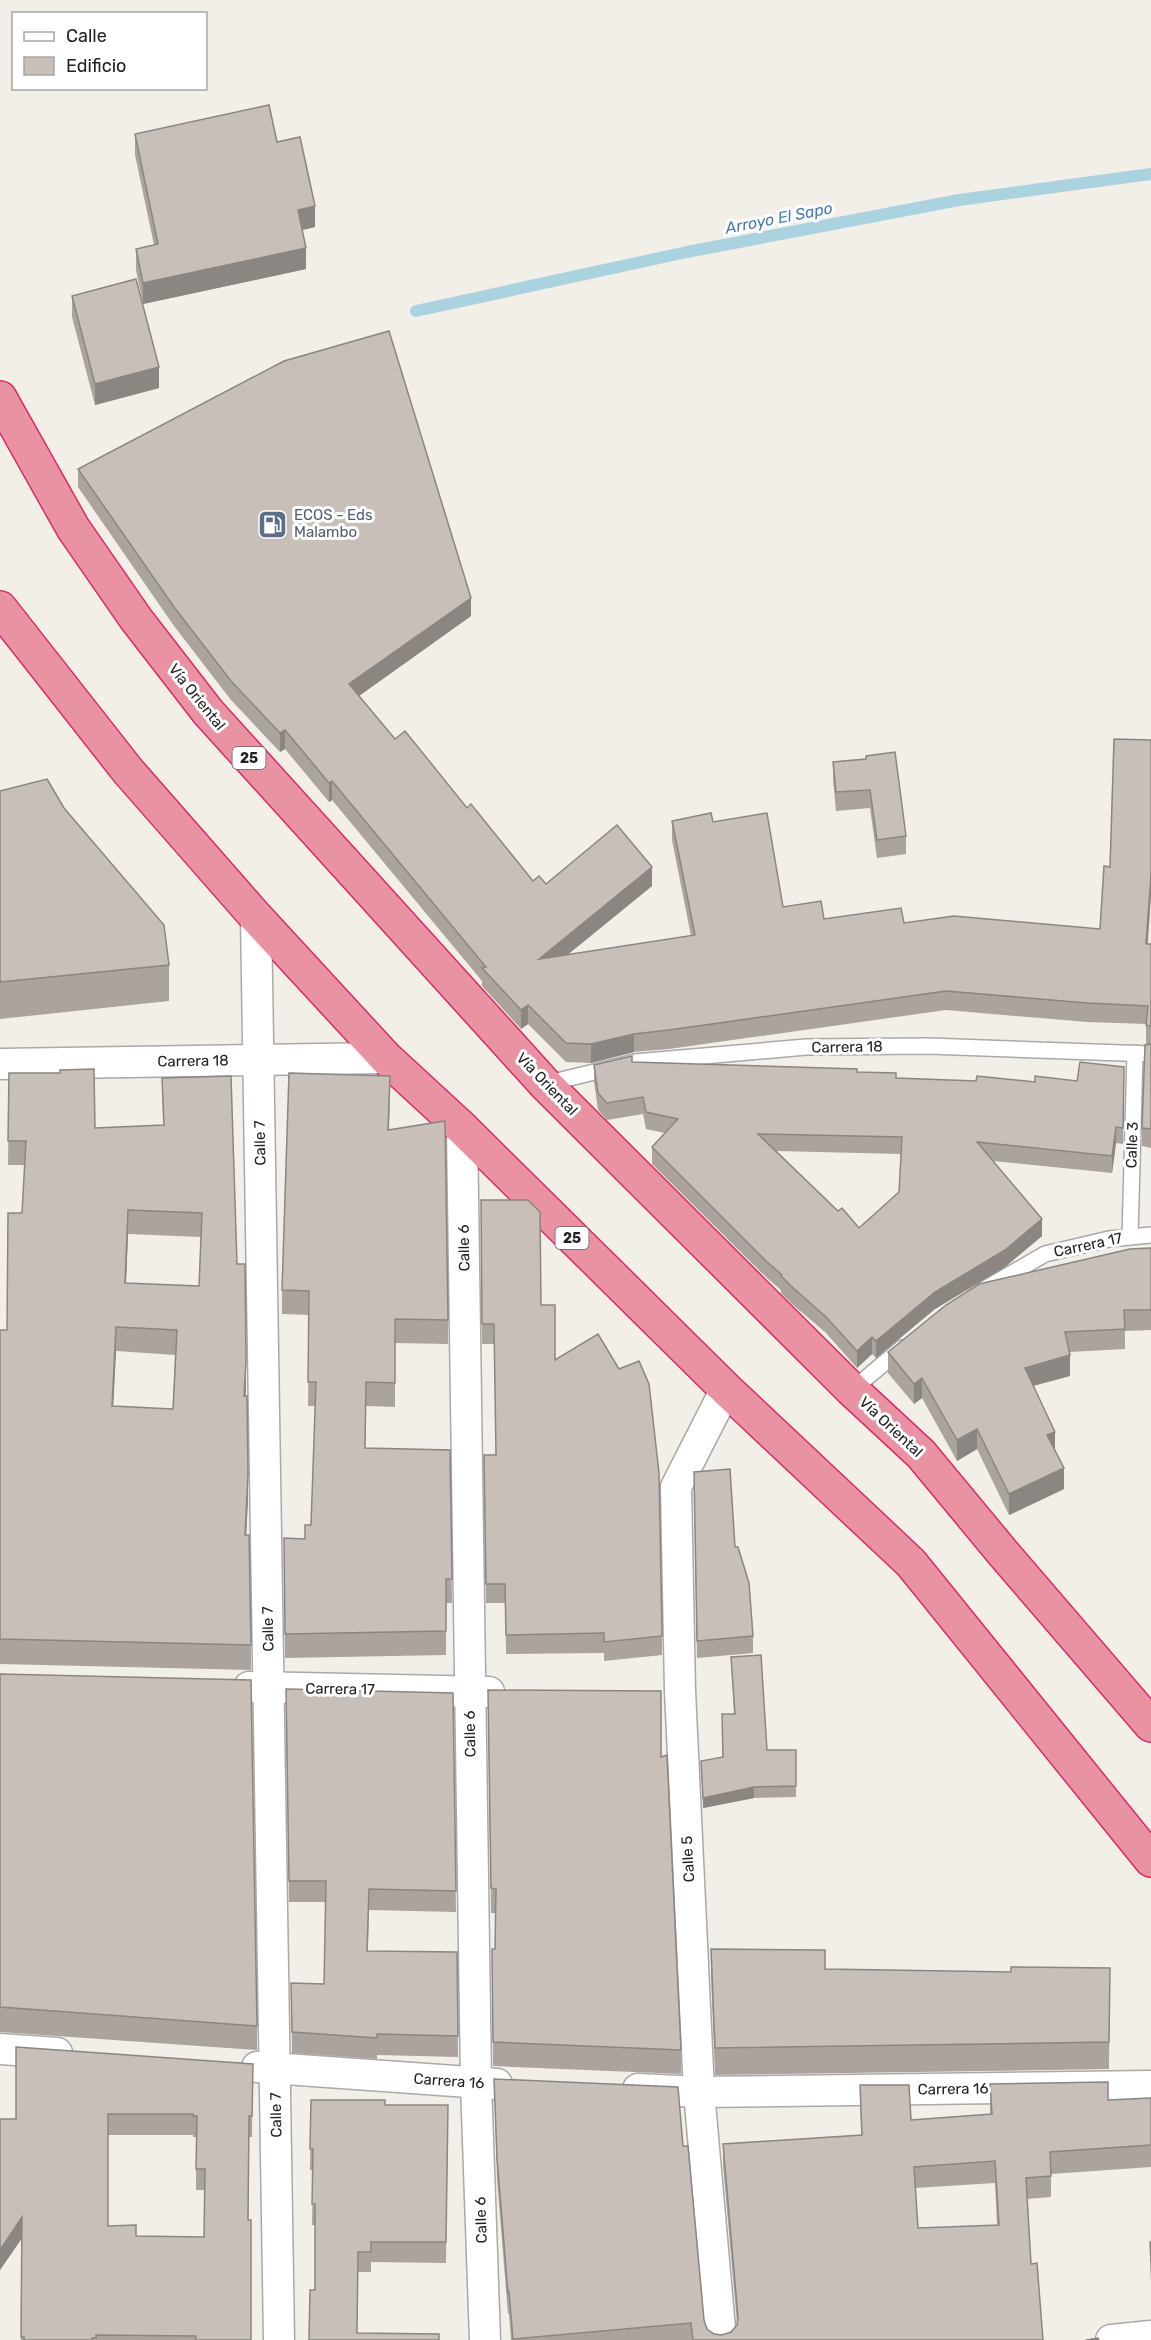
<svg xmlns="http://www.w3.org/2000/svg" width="1151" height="2340" font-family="Rubik,sans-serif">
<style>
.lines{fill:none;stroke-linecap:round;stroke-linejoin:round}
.stream{stroke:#aad3df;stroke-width:12}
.lane-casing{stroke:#a9a9a9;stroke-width:18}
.street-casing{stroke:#a9a9a9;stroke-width:33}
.highway-casing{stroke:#dc2a67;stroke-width:36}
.lane{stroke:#fff;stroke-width:15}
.street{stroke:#fff;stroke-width:30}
.highway{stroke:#e892a2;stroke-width:33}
.wall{fill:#aba49e;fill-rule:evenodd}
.shaded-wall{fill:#8b8681}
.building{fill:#c7bfb8;stroke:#8b8681;stroke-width:1.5;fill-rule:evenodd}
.labels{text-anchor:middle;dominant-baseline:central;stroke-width:6;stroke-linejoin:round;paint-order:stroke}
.shield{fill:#fff;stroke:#646464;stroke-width:1.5}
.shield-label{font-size:14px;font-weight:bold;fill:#222}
.service-label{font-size:15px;fill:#4e5e75;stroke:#fff;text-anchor:start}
.street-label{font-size:15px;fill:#222;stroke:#fff}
.water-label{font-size:16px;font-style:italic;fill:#4a7aab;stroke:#fff}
</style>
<rect width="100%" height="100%" fill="#f2efe9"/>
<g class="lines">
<polyline class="stream" points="416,311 687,252 959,200 1151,174"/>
<defs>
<g id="lane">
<polyline points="545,1084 635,1062 806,1047 929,1046 1151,1054"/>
<polyline points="1130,1237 1135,1053"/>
<polyline points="983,1290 1045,1254 1109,1239 1151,1235"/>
<polyline points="852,1390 902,1348"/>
</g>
<g id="street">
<polyline points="256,917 279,2340"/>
<polyline points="0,1064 386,1058"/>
<polyline points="462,1128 476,2083 485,2340"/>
<polyline points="249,1687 489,1692"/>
<polyline points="0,2049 57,2053"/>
<polyline points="257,2067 497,2084"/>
<polyline points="638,2089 699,2092 1151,2086"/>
<polyline points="721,2340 699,2092 680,1691 676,1487 726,1389"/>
<polyline points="1111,2340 1151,2336"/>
</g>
<g id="highway">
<polyline points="0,398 73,528 136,619 208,712 545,1084 852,1390 921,1454 1003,1553 1151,1725"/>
<polyline points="0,608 128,771 256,917 386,1058 462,1128 726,1389 911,1563 1151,1860"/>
</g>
</defs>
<use href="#lane" class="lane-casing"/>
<use href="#street" class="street-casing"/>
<use href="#highway" class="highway-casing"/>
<use href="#lane" class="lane"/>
<use href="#street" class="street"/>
<use href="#highway" class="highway"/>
</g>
<g class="wall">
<polygon points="135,134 277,142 315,227 302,230 306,269 143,304 136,270 136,249 154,245 135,155"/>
<polygon points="72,296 159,388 95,405 72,317"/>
<polygon points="78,469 471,616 359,696 395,739 467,808 533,881 546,884 652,886 567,955 691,936 672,840 672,821 713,822 783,907 824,919 904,923 1100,929 1151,894 1148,944 1151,944 1151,1148 1142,1146 1142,1128 1148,1044 1146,1044 1146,1024 1087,1022 946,1010 669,1049 634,1052 591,1063 566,1062 528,1024 521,1029 482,986 482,981 332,800 329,802 285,749 280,752 231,700 174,626 78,487"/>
<polygon points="866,759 906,836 906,854 877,858 870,808 836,811 833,780 833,762"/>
<polygon points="0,791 64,808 169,965 169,1001 0,1019"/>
<path d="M 632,1062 L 857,1072 L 896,1078 L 976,1081 L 1077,1081 L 1124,1084 L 1123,1144 L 1116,1143 L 1112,1173 L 993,1161 L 1042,1236 L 1005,1267 L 935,1309 L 876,1358 L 872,1354 L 857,1368 L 826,1333 L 791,1303 L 781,1293 L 781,1290 L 766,1277 L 652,1164 L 652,1147 L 665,1133 L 646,1129 L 643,1114 L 607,1120 L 598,1110 L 594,1082 L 594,1065 ZM 776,1151 L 901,1154 L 899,1192 L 859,1228 L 838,1211 Z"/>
<path d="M 9,1073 L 95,1128 L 163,1125 L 162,1078 L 237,1264 L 246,1385 L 246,1396 L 248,1499 L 246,1535 L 251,1645 L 251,1670 L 0,1664 L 0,1330 L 7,1330 L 22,1213 L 25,1165 L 8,1165 ZM 128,1234 L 201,1237 L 199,1286 L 126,1283 ZM 116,1351 L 175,1355 L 173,1409 L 113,1406 Z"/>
<polygon points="390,1100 389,1130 448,1320 448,1344 395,1343 395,1407 366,1406 365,1448 450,1450 452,1603 446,1603 446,1655 285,1658 284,1562 305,1539 311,1525 315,1406 308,1406 309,1315 282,1314 282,1290"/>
<polygon points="481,1200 541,1305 555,1360 662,1636 662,1655 604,1661 604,1653 506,1654 505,1603 486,1603 484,1455 496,1455 494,1344 482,1344"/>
<polygon points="1151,1248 1151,1330 1125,1331 1125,1349 1069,1352 1070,1376 1033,1386 1055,1449 1064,1489 1009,1515 977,1449 957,1461 922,1398 914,1404 888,1373 888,1352"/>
<polygon points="694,1472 735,1547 753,1636 753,1653 697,1658"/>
<polygon points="731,1657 767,1750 796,1750 796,1797 754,1798 703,1808 701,1761 723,1757 734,1714"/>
<polygon points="0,1674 257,2026 257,2050 0,2032"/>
<polygon points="453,1693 456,1912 369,1910 368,1951 457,1952 458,2057 377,2055 377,2059 292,2053 291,1983 324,1984 326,1902 289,1902 286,1710"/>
<polygon points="488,1714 661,1757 681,2050 681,2074 493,2066 492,1949 495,1949 496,1913 491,1913"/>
<polygon points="711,1949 825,1969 1011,1972 1110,1968 1109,2069 715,2075 711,1975"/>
<path d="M 253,2064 L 252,2137 L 249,2137 L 248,2220 L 251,2340 L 21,2340 L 22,2238 L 0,2270 L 0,2119 L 16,2119 ZM 108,2135 L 193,2135 L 193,2137 L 196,2137 L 196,2190 L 205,2190 L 204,2237 L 136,2236 L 108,2226 Z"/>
<path d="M 494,2079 L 683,2146 L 704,2320 L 707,2329 L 714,2334 L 722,2335 L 731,2332 L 737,2324 L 723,2165 L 723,2144 L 861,2135 L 860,2085 L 911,2120 L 990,2114 L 990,2084 L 1108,2100 L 1151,2098 L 1151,2167 L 1051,2174 L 1051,2197 L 1027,2199 L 1031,2264 L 1043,2340 L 511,2340 L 509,2314 L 508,2314 L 497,2180 ZM 995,2183 L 997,2225 L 918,2228 L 915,2188 Z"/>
<polygon points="311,2100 385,2105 448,2125 446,2263 371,2262 371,2272 358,2272 309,2340 315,2290 315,2225 312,2225 313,2170 310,2170"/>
<polygon points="1150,2242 1151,2242 1151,2283 1150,2264"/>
</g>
<g class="shaded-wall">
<polygon points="315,206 315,227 298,231 298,210"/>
<polygon points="306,248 306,269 143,304 143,283"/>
<polygon points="159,367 159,388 95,405 95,384"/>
<polygon points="471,598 471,616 349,703 349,684"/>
<polygon points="285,730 285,749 280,752 280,733"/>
<polygon points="332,781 332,800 329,802 329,783"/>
<polygon points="652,867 652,886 539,978 539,959"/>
<polygon points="1151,875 1151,894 1146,962 1146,944"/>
<polygon points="528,1005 528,1024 521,1029 521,1010"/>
<polygon points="634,1034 634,1052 591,1063 591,1044"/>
<polygon points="1116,1127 1116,1143 1112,1173 1112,1156"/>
<polygon points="128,1210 128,1234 125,1307 125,1283"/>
<polygon points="1042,1219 1042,1236 1005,1267 935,1309 876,1358 876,1341 935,1292"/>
<polygon points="116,1327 116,1351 112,1430 112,1406"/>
<polygon points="872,1337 872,1354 857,1368 857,1351"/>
<polygon points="1070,1355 1070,1376 1025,1388 1025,1368"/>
<polygon points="246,1360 246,1385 244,1421 244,1396"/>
<polygon points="922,1378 922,1398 914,1404 914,1384"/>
<polygon points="977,1429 977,1449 957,1461 957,1440"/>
<polygon points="1055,1432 1055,1452 1047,1435"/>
<polygon points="1064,1468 1064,1489 1009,1515 1009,1494"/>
<polygon points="248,1474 248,1499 245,1559 245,1535"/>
<polygon points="754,1787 754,1798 703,1808 703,1798"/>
<polygon points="22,2217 22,2238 0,2270 0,2250"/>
</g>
<g class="building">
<polygon points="269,105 277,142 300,137 315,206 298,210 306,248 143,283 136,249 158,244 135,134"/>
<polygon points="136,279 159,367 95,384 72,296"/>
<polygon points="389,331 471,598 349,684 395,739 405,731 467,808 471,804 533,881 539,876 546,884 617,825 652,867 539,959 695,935 672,821 711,813 713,822 767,813 783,907 821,901 824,919 901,908 904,923 954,916 1100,929 1104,866 1110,867 1114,739 1151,740 1151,875 1146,944 1151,944 1151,1026 1146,1025 1148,1006 1087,1003 946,991 669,1030 634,1034 591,1044 566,1043 528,1005 521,1010 482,968 486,967 332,781 329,783 285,730 280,733 231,681 174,607 78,469 284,361"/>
<polygon points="895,752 906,836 877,840 870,790 836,792 833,762 866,759 866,756"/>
<polygon points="47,779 64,808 164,925 169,965 0,982 0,791"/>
<polygon points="1151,1044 1151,1129 1142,1128 1145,1045"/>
<path d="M 632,1056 L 632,1062 L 857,1069 L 857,1072 L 896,1073 L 896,1078 L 976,1081 L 977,1076 L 1035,1082 L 1035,1076 L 1077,1081 L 1080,1062 L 1124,1067 L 1123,1128 L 1116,1127 L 1112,1156 L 977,1142 L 1042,1219 L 1005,1250 L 935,1292 L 876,1341 L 872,1337 L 857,1351 L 826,1317 L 791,1286 L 781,1276 L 782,1275 L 766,1261 L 652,1147 L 678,1119 L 646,1112 L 643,1097 L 607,1103 L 598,1093 L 594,1065 ZM 758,1134 L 902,1137 L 899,1192 L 859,1228 L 842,1208 L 838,1211 Z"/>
<path d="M 94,1069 L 95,1128 L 164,1125 L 162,1078 L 231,1076 L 237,1264 L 245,1264 L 246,1360 L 244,1396 L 247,1396 L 248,1474 L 245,1535 L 249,1535 L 251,1645 L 0,1639 L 0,1330 L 7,1330 L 8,1213 L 22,1213 L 26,1141 L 8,1141 L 9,1073 L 60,1073 L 60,1070 ZM 128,1210 L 202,1213 L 199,1286 L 125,1283 ZM 116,1327 L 177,1330 L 173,1409 L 112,1406 Z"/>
<polygon points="289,1073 390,1076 388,1130 445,1121 448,1320 395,1319 395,1383 366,1382 365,1448 450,1450 452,1579 446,1579 446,1631 285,1634 284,1538 305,1539 305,1525 311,1525 316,1382 308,1382 309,1291 282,1290"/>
<polygon points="481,1200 528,1200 540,1212 541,1305 555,1305 555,1360 598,1334 619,1369 639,1361 649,1384 659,1473 662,1636 604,1642 604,1633 506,1635 505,1584 486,1584 484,1455 496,1455 494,1324 482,1324"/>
<polygon points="1151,1248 1151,1310 1124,1310 1125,1329 1065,1332 1070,1355 1025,1368 1055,1432 1047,1435 1064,1468 1009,1494 977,1429 957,1440 922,1378 914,1384 888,1352 946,1305 979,1284 1130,1249"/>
<polygon points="730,1469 735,1547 738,1547 749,1583 753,1636 697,1641 694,1472"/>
<polygon points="761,1655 767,1750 796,1750 796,1786 754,1787 703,1798 701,1761 723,1757 722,1714 735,1714 731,1657"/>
<polygon points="0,1674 251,1680 257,2026 0,2007"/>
<polygon points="286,1689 453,1693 456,1891 369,1889 367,1951 457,1952 458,2036 377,2034 377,2038 292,2032 291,1983 324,1984 326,1881 289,1881"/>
<polygon points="488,1690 661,1691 661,1757 667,1755 681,2050 493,2042 492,1949 495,1949 496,1889 491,1888"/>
<polygon points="711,1949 825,1950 825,1969 1011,1972 1011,1967 1110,1968 1109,2042 715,2048"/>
<path d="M 16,2047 L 253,2064 L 252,2116 L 249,2116 L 248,2220 L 251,2220 L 251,2340 L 196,2340 L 196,2336 L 96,2335 L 96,2338 L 92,2338 L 92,2340 L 24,2340 L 24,2337 L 21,2337 L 22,2217 L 0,2250 L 0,2119 L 16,2119 ZM 108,2114 L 193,2114 L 193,2116 L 197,2116 L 196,2169 L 205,2169 L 204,2237 L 136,2236 L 136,2225 L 108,2226 Z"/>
<path d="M 494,2079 L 678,2087 L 683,2146 L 688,2146 L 704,2320 L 707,2329 L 714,2334 L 722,2335 L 731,2332 L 737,2325 L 738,2317 L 723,2144 L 862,2135 L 860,2085 L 909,2085 L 911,2120 L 992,2114 L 990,2084 L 1108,2082 L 1108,2100 L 1151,2098 L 1151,2145 L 1050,2152 L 1051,2176 L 1026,2178 L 1031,2264 L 1037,2263 L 1043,2340 L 693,2340 L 691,2323 L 513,2339 L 509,2292 L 508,2293 L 497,2158 ZM 995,2161 L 999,2225 L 918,2228 L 914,2167 Z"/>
<polygon points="311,2100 385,2100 385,2105 448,2105 446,2242 371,2242 371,2252 358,2252 357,2333 439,2334 439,2340 309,2340 310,2290 315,2290 315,2204 312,2204 313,2149 310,2149"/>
<polygon points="1150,2242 1151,2242 1151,2262"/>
<polygon points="1098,2338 1099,2340 1086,2340"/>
</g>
<defs>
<symbol id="fuel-square" viewBox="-11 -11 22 22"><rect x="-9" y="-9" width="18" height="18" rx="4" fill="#5c6f8a" stroke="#fff"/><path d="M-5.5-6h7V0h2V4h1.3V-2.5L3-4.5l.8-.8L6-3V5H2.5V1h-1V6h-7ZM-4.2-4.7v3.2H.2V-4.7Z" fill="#fff"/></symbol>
</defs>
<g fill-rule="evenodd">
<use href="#fuel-square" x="256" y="508" width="33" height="33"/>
</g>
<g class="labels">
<g class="shield">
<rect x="232.5" y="747" width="33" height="22" rx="4.5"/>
<rect x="555.5" y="1227" width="33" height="22" rx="4.5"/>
</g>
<g class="shield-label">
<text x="249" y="758">25</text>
<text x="572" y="1238">25</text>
</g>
<g class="service-label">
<text x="294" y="515">ECOS - Eds<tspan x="294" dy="17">Malambo</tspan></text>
</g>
<g class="street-label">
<text transform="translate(197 697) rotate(51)">Vía Oriental</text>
<text transform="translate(847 1047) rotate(-1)">Carrera 18</text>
<text transform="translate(193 1061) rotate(-1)">Carrera 18</text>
<text transform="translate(547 1084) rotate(46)">Vía Oriental</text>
<text transform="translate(260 1143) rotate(-91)">Calle 7</text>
<text transform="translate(1132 1145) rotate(-88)">Calle 3</text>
<text transform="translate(1088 1245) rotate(-12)">Carrera 17</text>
<text transform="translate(464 1248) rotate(-91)">Calle 6</text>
<text transform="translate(891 1427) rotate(43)">Vía Oriental</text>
<text transform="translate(268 1629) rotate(-91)">Calle 7</text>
<text transform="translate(340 1689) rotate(1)">Carrera 17</text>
<text transform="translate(470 1734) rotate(-91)">Calle 6</text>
<text transform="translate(688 1859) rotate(-93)">Calle 5</text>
<text transform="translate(449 2081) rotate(4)">Carrera 16</text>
<text transform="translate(953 2089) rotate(-1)">Carrera 16</text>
<text transform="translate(276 2115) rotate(-91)">Calle 7</text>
<text transform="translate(481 2220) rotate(-92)">Calle 6</text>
</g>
<g class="water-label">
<text transform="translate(779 218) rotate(-11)">Arroyo El Sapo</text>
</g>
</g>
<rect x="12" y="12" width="195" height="78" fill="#ffffff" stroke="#a7a7a7" stroke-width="1.5"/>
<rect x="24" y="32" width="30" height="9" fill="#ffffff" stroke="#a7a7a7" stroke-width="1.5"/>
<text x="66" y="42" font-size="18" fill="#222222">Calle</text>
<rect x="24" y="57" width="30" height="18" fill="#c7bfb8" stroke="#a7a7a7" stroke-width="1.5"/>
<text x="66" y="72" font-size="18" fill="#222222">Edificio</text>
</svg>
